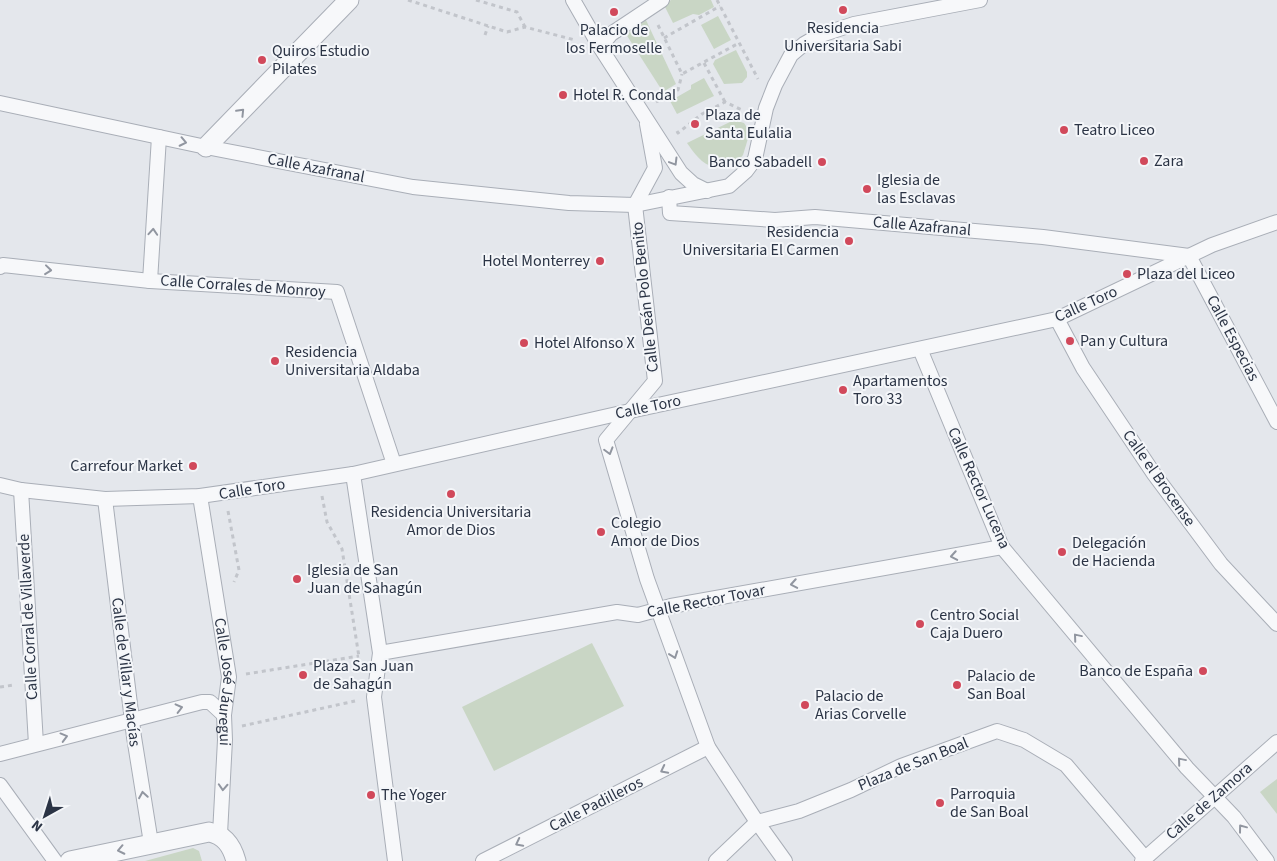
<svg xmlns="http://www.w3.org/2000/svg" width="1277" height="861" font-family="'Source Sans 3',sans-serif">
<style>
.green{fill:#c9d6c5}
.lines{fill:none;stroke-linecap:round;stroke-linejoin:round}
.pedestrian-casing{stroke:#a9aeb7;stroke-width:16}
.minor-casing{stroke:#a9aeb7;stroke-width:21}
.path{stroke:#c2c5cb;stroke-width:3;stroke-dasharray:4 4;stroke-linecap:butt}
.pedestrian{stroke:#f7f8fa;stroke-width:14}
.minor{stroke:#f7f8fa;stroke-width:19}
.oneway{stroke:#9196a0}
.poi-dot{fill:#d1495b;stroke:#f4f6f9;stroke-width:2}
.labels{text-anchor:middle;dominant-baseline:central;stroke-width:4;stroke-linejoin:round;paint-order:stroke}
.poi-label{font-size:16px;fill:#2b3445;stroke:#f4f6f9;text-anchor:start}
.street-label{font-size:16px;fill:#2b3445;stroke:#f4f6f9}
</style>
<rect width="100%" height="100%" fill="#e4e7ec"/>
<g class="green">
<polygon points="671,0 711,0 714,7 699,15 693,14 673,23 664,5"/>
<polygon points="718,16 731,40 714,49 701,25"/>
<polygon points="645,18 676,84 663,92 624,31"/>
<polygon points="736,50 747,72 747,77 742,83 724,84 713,64 715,60"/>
<polygon points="704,78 714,96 677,114 670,101 691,89 691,85"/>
<path d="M 734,120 L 744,123 L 750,132 L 743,155 L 732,168 C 707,169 701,163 687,143 Z"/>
<polygon points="592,643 624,706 494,771 462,707"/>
<polygon points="1277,779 1277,814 1260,792"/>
<polygon points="193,848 199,851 202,861 145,861"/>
</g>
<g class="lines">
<defs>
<g id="pedestrian">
<polyline points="573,0 600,47 681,173 693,184 707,191"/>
<polyline points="600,47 611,34 662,0"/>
<polyline points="0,103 206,147 413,187 569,203 635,205 729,186 746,171 755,159 766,108 775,85 791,55 804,44 818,36 854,24 980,0"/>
<polyline points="669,197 670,213 775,220 815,217 1043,237 1189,256 1277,422"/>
<polyline points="635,205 655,381 606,440 647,579 708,747 757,822 785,861"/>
<polyline points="635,205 655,168 647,124"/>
<polyline points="0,267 3,265 150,281 337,292 394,464"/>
<polyline points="150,281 159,137"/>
<polyline points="1057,319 1083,368 1154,474 1221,564 1277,624"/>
<polyline points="920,349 1002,547 1187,768 1234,817 1267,861"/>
<polyline points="353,474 380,653 374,697 395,861"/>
<polyline points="0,485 21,490 105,499 200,496 353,474 630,411 1057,319 1212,245 1277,222"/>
<polyline points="21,490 36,744"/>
<path id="s1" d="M 200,496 L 229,677 L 224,715 L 225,740 L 220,834"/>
<polyline points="105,499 134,737 151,843"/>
<polyline points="380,653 617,612 638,615 671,606 1002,547"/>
<polyline points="0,754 202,702 210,702 224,715"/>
<polyline points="0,785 55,861"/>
<polyline points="483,861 708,747"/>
<polyline points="716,861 757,822 799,811 851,790 901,766 997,731 1024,740 1066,765 1145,858"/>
<polyline points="1142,861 1277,742"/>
</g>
<g id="minor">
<polyline points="206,147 349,0"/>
<path d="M 70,861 L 209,832 C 225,835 232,846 236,861"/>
</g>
</defs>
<use href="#pedestrian" class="pedestrian-casing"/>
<use href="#minor" class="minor-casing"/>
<g class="path">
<polyline points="408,0 507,32 525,27 575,40"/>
<polyline points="476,0 517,12 525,27"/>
<polyline points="717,0 758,79"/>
<polyline points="658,25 682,74 739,43"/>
<polyline points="485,35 488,26"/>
<polyline points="664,38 720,6"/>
<polyline points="704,63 725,102"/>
<polyline points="656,102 678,90 682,74"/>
<polyline points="677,131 678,133 702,114 725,102 742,110"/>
<polyline points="322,496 327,522 342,549 359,657"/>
<polyline points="228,511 239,570 234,582"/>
<polyline points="246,674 359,656"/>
<polyline points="0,687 14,685"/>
<polyline points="242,726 355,701"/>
</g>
<use href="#pedestrian" class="pedestrian"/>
<use href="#minor" class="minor"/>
</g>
<defs><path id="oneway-chevron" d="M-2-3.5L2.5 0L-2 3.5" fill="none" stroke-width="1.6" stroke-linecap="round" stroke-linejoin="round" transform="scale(1.25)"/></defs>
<g class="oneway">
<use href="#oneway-chevron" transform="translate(241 112) rotate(-46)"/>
<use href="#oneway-chevron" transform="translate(183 142) rotate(12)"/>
<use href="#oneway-chevron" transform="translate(674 162) rotate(59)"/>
<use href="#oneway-chevron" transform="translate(153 232) rotate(-86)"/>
<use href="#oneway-chevron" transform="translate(48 270) rotate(6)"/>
<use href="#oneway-chevron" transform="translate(609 451) rotate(74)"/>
<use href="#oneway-chevron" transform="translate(954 556) rotate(170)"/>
<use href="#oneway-chevron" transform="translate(794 584) rotate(170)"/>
<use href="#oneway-chevron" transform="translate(1077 637) rotate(-130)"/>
<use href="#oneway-chevron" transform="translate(674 655) rotate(70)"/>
<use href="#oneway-chevron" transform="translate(179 708) rotate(-14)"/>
<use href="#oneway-chevron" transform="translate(64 737) rotate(-15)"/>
<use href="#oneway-chevron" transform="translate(1181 761) rotate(-130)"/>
<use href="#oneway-chevron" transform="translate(664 770) rotate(153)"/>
<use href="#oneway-chevron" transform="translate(223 787) rotate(93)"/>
<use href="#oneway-chevron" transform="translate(143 795) rotate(-99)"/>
<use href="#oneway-chevron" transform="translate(1242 828) rotate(-127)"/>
<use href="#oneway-chevron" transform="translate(519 843) rotate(153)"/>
<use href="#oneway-chevron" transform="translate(121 850) rotate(168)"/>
</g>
<g class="poi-dot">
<circle cx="843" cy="10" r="5"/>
<circle cx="614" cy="12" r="5"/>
<circle cx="262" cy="60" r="5"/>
<circle cx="563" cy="95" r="5"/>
<circle cx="695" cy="124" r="5"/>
<circle cx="1064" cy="130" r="5"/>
<circle cx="1144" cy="161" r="5"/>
<circle cx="822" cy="162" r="5"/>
<circle cx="867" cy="189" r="5"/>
<circle cx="849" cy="241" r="5"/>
<circle cx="600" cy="261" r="5"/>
<circle cx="1127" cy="274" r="5"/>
<circle cx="1070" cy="341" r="5"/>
<circle cx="524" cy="343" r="5"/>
<circle cx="275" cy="361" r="5"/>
<circle cx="843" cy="390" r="5"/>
<circle cx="193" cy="466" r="5"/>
<circle cx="451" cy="494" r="5"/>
<circle cx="601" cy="532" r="5"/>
<circle cx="1062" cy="552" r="5"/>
<circle cx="297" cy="579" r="5"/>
<circle cx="920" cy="624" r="5"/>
<circle cx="1203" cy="671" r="5"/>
<circle cx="303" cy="675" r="5"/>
<circle cx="957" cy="685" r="5"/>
<circle cx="805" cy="705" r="5"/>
<circle cx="371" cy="795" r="5"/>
<circle cx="940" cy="803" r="5"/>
</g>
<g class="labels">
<g class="poi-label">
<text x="843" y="28" text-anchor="middle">Residencia<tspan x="843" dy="18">Universitaria Sabi</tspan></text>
<text x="614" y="30" text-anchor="middle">Palacio de<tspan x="614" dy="18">los Fermoselle</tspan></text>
<text x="272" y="51">Quiros Estudio<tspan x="272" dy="18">Pilates</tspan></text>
<text x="573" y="95">Hotel R. Condal</text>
<text x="705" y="115">Plaza de<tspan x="705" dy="18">Santa Eulalia</tspan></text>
<text x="1074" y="130">Teatro Liceo</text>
<text x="1154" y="161">Zara</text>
<text x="812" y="162" text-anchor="end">Banco Sabadell</text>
<text x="877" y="180">Iglesia de<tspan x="877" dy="18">las Esclavas</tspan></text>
<text x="839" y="232" text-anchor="end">Residencia<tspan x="839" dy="18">Universitaria El Carmen</tspan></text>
<text x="590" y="261" text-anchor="end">Hotel Monterrey</text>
<text x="1137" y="274">Plaza del Liceo</text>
<text x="1080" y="341">Pan y Cultura</text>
<text x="534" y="343">Hotel Alfonso X</text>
<text x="285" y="352">Residencia<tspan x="285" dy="18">Universitaria Aldaba</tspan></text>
<text x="853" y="381">Apartamentos<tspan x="853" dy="18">Toro 33</tspan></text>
<text x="183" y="466" text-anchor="end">Carrefour Market</text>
<text x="451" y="512" text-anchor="middle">Residencia Universitaria<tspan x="451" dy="18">Amor de Dios</tspan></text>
<text x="611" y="523">Colegio<tspan x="611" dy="18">Amor de Dios</tspan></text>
<text x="1072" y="543">Delegación<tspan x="1072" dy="18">de Hacienda</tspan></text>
<text x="307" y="570">Iglesia de San<tspan x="307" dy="18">Juan de Sahagún</tspan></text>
<text x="930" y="615">Centro Social<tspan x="930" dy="18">Caja Duero</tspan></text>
<text x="313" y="666">Plaza San Juan<tspan x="313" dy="18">de Sahagún</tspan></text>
<text x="1193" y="671" text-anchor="end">Banco de España</text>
<text x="967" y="676">Palacio de<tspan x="967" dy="18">San Boal</tspan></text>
<text x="815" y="696">Palacio de<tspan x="815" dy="18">Arias Corvelle</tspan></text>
<text x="950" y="794">Parroquia<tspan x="950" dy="18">de San Boal</tspan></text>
<text x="381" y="795">The Yoger</text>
</g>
<g class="street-label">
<text transform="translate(316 168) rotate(11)">Calle Azafranal</text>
<text transform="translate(922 226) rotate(5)">Calle Azafranal</text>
<text transform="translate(243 286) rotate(4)">Calle Corrales de Monroy</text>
<text transform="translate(645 297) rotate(-96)">Calle Deán Polo Benito</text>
<text transform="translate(1086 304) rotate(-24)">Calle Toro</text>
<text transform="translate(1233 338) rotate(62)">Calle Especias</text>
<text transform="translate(648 407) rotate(-12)">Calle Toro</text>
<text transform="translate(1159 478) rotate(55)">Calle el Brocense</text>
<text transform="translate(979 488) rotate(66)">Calle Rector Lucena</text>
<text transform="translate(252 489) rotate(-9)">Calle Toro</text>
<text transform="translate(706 601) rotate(-11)">Calle Rector Tovar</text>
<text transform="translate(28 617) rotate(-93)">Calle Corral de Villaverde</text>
<text transform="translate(126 672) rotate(83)">Calle de Villar y Macías</text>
<text stroke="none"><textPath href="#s1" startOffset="188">Calle José Jáuregui</textPath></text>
<text transform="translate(913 764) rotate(-22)">Plaza de San Boal</text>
<text transform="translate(1209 801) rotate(-41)">Calle de Zamora</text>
<text transform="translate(596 804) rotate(-27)">Calle Padilleros</text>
</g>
</g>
<g transform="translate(45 816) rotate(219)" stroke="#f4f6f9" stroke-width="4" paint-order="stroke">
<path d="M0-4L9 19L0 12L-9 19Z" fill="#2b3445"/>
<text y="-8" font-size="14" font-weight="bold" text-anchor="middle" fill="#2b3445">N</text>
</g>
</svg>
